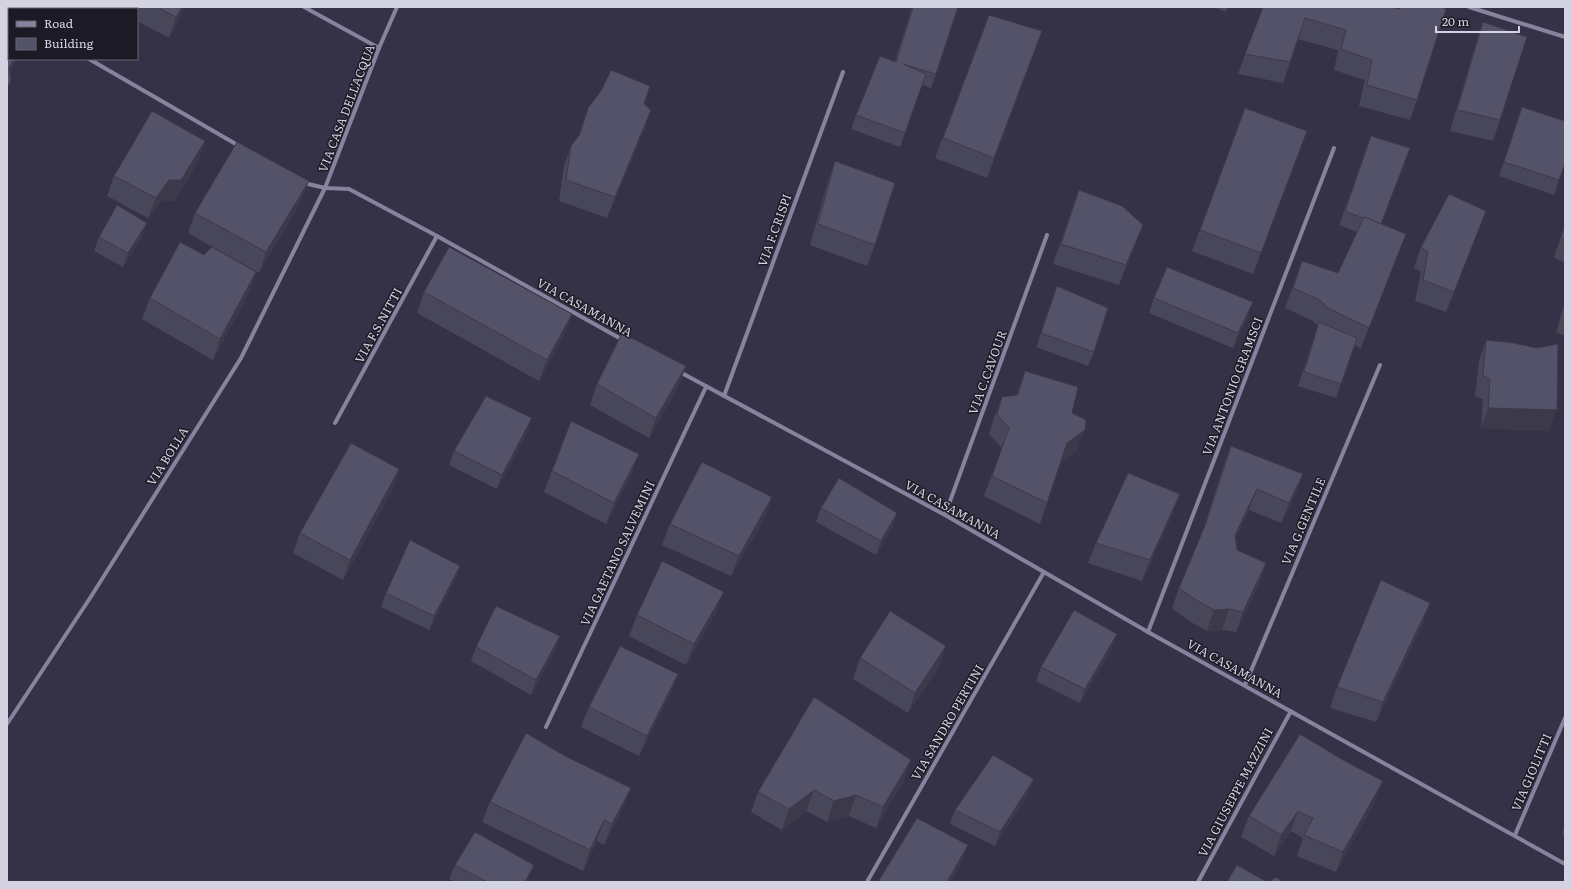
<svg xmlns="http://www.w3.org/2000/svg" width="1572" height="889" font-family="Literata,serif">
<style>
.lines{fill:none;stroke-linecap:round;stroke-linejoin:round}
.street{stroke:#85839d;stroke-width:4}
.wall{fill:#48475a}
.shaded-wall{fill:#3b394a}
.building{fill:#545269;stroke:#3b394a}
.labels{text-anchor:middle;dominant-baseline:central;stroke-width:3;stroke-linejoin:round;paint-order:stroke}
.street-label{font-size:12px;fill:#d4d3e1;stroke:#1c1b25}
</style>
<rect width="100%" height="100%" fill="#353248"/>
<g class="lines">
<g class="street">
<polyline points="304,7 379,48"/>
<polyline points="1469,7 1565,37"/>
<polyline points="7,13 9,14"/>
<polyline points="89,59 241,147"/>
<polyline points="304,183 325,188 349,189 437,236 623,340"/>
<polyline points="678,371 945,515 1148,632 1565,864"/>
<polyline points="724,396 843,72"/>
<polyline points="335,423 437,236"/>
<polyline points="945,515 1047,235"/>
<polyline points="1148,632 1334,148"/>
<polyline points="1245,685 1380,365"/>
<polyline points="7,724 92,595 241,358 325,188 379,48 397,7"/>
<polyline points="546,727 706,387"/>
<polyline points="1515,835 1565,718"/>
<polyline points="867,882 1044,572"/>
<polyline points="1198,882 1291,711"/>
</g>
</g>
<g class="wall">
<polygon points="111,7 185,7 169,38 137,21 137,9 115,9"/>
<polygon points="912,7 958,7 936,74 931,88 922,85 900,147 851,129 856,115 895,61"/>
<polygon points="1213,7 1228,7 1226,12"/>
<polygon points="1263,7 1391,7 1417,100 1410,120 1359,106 1365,80 1334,70 1338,50 1298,39 1283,83 1238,74"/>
<polygon points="989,15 1042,31 987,178 935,158"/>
<polygon points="1483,22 1500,120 1493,141 1450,131 1476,43"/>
<polygon points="644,104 651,110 644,130 607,218 559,201 564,166 571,146 578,137 588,108"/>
<polygon points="1522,107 1559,180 1554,195 1499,176"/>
<polygon points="1245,108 1307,131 1253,274 1192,251"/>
<polygon points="1371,136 1381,224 1406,234 1361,348 1354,345 1336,398 1298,386 1318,326 1313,321 1285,308 1302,261 1338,273 1357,232 1339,225"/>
<polygon points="205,141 198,162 174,201 162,200 148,218 107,196 114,176"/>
<polygon points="835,161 875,245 867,266 810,245 828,181"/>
<polygon points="1079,190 1143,225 1135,246 1119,285 1053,264"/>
<polygon points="301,201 259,273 188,233 195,213"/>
<polygon points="1486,211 1478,232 1446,312 1415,301 1421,272 1414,268 1421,247"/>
<polygon points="1565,225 1565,263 1554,257"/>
<polygon points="99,237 142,237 123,267 94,251"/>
<polygon points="204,255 256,272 249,292 213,360 142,319 150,298"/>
<polygon points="424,292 572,314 564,335 539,381 417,313"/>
<polygon points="1154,298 1248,316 1233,348 1149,313"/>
<polygon points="1052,301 1094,352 1088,366 1036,347"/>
<polygon points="1565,303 1565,336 1556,332"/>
<polygon points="1486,340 1549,431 1481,428 1483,399 1475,396 1479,361"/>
<polygon points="686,366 678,387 649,438 590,405 597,384"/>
<polygon points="1025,371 1072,413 1077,451 1060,463 1047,503 1040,524 984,496 1002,448 989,434 994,418 1002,397 1016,396"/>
<polygon points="527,433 497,489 449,465 454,451"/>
<polygon points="1231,446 1303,474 1295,495 1281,523 1249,510 1235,539 1237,550 1266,563 1259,584 1236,632 1222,630 1207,631 1189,621 1172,608 1179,588 1202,533 1223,467"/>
<polygon points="639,454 631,475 606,524 544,492 552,471"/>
<polygon points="399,469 392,490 343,580 293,553 300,533"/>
<polygon points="772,497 765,518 731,576 662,545 670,524"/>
<polygon points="821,508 897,513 892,528 876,555 816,522"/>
<polygon points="1172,515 1142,581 1088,563 1096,543"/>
<polygon points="460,566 455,580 429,630 381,607 386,593"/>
<polygon points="1430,603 1423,623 1376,722 1330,708 1337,687"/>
<polygon points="716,612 686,665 629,636 637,615"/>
<polygon points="560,636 555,650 531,695 471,661 476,647"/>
<polygon points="1112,648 1080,703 1036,681 1041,667"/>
<polygon points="860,658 939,667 908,713 853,679"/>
<polygon points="678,674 670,695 639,756 581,727 589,707"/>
<polygon points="911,760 903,781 876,828 849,816 827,822 806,811 782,830 751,812 758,792"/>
<polygon points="1029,793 995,846 950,824 955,810"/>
<polygon points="1375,801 1336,872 1297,856 1303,838 1291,831 1274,856 1241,837 1249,816"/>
<polygon points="490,802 623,808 604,845 597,841 583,871 482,822"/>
<polygon points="1565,826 1565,835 1562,834"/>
<polygon points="455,865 534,865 527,882 455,882 449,879"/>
</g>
<g class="shaded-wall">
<polygon points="182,7 185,7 169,38 176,17"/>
<polygon points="14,59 17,59 7,78 9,68"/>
<polygon points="651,110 644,130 607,218 615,197"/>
<polygon points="205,141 198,162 174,201 162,200 148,218 156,198 169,180"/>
<polygon points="309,181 301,201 259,273 266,252"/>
<polygon points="1486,211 1478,232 1446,312 1454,292"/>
<polygon points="147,223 142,237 123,267 128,253"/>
<polygon points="1143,225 1135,246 1119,285 1126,265"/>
<polygon points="1406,234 1398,254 1361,348 1369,328"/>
<polygon points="256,272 249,292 213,360 220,339"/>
<polygon points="1253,302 1248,316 1233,348 1238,333"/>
<polygon points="572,314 564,335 539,381 547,360"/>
<polygon points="686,366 678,387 649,438 656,418"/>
<polygon points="1488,408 1557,410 1549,431 1481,428"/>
<polygon points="532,418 527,433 497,489 502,475"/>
<polygon points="1085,430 1077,451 1059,464 1067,443"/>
<polygon points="639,454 631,475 606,524 614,503"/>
<polygon points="399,469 392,490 343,580 350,560"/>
<polygon points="1303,474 1295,495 1281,523 1289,503"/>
<polygon points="1257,489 1249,510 1227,555 1235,535"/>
<polygon points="1180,494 1172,515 1142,581 1150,560"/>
<polygon points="772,497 765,518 731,576 739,556"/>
<polygon points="897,513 892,528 876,555 881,541"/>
<polygon points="1266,563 1259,584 1236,632 1243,612"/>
<polygon points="460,566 455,580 429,630 434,616"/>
<polygon points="724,592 716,612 686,665 694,644"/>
<polygon points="1430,603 1423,623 1376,722 1383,702"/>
<polygon points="1229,609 1222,630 1207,631 1214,610"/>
<polygon points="1117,634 1112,648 1080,703 1085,689"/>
<polygon points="560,636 555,650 531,695 536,680"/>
<polygon points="946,646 939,667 908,713 915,693"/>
<polygon points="678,674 670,695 639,756 647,736"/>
<polygon points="911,760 903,781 876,828 883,807"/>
<polygon points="1034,779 1029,793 995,846 1000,832"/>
<polygon points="1383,781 1375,801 1336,872 1343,852"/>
<polygon points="631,788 623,808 604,845 612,824"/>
<polygon points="814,790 806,811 782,830 789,809"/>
<polygon points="856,795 849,816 827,822 834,801"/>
<polygon points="1298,811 1291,831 1274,856 1281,835"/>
<polygon points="604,820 597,841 583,871 590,850"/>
<polygon points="968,845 960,866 951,882 947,882"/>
<polygon points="534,865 527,882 525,882"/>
</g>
<g class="building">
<polygon points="157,7 182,7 176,17"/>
<polygon points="913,7 958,7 936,74 903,64 926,74 905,133 856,115 880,56 896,62"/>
<polygon points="1263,7 1391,7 1399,9 1400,7 1441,7 1446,9 1417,100 1367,85 1372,60 1341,49 1346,30 1305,18 1290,62 1245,54"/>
<polygon points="989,15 1042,31 994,158 943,138"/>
<polygon points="7,17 9,18 9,59 14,59 9,68 11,80 7,89"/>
<polygon points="1483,22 1527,37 1500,120 1457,110"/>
<polygon points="611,70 650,86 644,104 651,110 615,197 566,180 571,146 580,134 588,108 601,91"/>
<polygon points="1522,107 1565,121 1565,164 1559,180 1504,162"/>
<polygon points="1245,108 1307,131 1261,253 1200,230"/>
<polygon points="152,111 205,141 181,180 169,180 156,198 114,176"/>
<polygon points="1371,136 1410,148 1381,224 1364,217 1363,218 1345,211"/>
<polygon points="237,142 309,181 266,252 195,213"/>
<polygon points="835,161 895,183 875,245 818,224"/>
<polygon points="1079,190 1122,206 1143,225 1126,265 1061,244"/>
<polygon points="1449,194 1486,211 1454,292 1423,280 1428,252 1421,247"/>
<polygon points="117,205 147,223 128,253 99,237"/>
<polygon points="1364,217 1406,234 1369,328 1328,308 1320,300 1293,288 1302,261 1338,273"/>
<polygon points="1565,226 1565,239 1561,237"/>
<polygon points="180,242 204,255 212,247 256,272 220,339 150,298"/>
<polygon points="449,247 572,314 547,360 424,292"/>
<polygon points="1167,267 1253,302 1238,333 1154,298"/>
<polygon points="1057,286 1108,308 1094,352 1041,333"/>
<polygon points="1319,322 1357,338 1341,384 1304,372"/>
<polygon points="622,333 686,366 656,418 597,384"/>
<polygon points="1486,340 1514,343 1536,348 1558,344 1557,410 1488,408 1490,379 1483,376"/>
<polygon points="1025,371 1078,387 1072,413 1086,420 1085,430 1067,443 1047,503 992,476 1009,428 997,414 1002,397 1018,395"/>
<polygon points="486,396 532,418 502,475 454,451"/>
<polygon points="571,421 639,454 614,503 552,471"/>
<polygon points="351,443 399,469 350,560 300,533"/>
<polygon points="1231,446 1303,474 1289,503 1257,489 1235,535 1237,550 1266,563 1243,612 1229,609 1214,610 1196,600 1179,588 1206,523"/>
<polygon points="702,462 772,497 739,556 670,524"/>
<polygon points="1128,473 1180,494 1150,560 1096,543"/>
<polygon points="839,478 897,513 881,541 821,508"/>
<polygon points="410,540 460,566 434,616 386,593"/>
<polygon points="662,561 724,592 694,644 637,615"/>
<polygon points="1381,580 1430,603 1383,702 1337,687"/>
<polygon points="496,606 560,636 536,680 476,647"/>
<polygon points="1074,610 1117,634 1085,689 1041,667"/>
<polygon points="890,611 946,646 915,693 860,658"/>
<polygon points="620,646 678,674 647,736 589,707"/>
<polygon points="814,697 911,760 883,807 856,795 834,801 814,790 789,809 758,792"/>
<polygon points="526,733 565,756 631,788 612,824 604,820 590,850 490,802"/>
<polygon points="1300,734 1343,760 1383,781 1343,852 1304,835 1313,818 1298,811 1281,835 1249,816"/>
<polygon points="993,755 1034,779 1000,832 955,810"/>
<polygon points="917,818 968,845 947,882 878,882"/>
<polygon points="475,832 534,865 525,882 487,882 455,865"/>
<polygon points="1237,865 1267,882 1227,882"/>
<polygon points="1276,877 1283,882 1270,882"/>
</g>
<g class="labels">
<g class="street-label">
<text transform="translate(346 108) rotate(-69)">VIA CASA DELL'ACQUA</text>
<text transform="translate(774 230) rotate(-70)">VIA F.CRISPI</text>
<text transform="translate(585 307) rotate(29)">VIA CASAMANNA</text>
<text transform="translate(378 325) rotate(-61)">VIA F.S.NITTI</text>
<text transform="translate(987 372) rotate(-70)">VIA C.CAVOUR</text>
<text transform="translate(1232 386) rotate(-69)">VIA ANTONIO GRAMSCI</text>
<text transform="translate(167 456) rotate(-58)">VIA BOLLA</text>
<text transform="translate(953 509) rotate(29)">VIA CASAMANNA</text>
<text transform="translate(1303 521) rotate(-67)">VIA G.GENTILE</text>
<text transform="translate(617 553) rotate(-65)">VIA GAETANO SALVEMINI</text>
<text transform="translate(1235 668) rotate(29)">VIA CASAMANNA</text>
<text transform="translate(947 722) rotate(-60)">VIA SANDRO PERTINI</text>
<text transform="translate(1531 772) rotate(-67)">VIA GIOLITTI</text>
<text transform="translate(1235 792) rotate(-62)">VIA GIUSEPPE MAZZINI</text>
</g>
</g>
<rect width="1572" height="889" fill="none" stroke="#d4d3e1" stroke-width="16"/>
<rect x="8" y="8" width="130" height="52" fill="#1c1b25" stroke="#666570"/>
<rect x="16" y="21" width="20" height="6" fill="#85839d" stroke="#666570"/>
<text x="44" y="28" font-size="12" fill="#d4d3e1">Road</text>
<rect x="16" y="38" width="20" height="12" fill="#545269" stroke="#666570"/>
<text x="44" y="48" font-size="12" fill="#d4d3e1">Building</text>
<path d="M1436 26v6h83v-6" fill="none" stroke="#d4d3e1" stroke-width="2"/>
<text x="1442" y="26" font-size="12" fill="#d4d3e1" stroke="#1c1b25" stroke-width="3" paint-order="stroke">20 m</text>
</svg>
